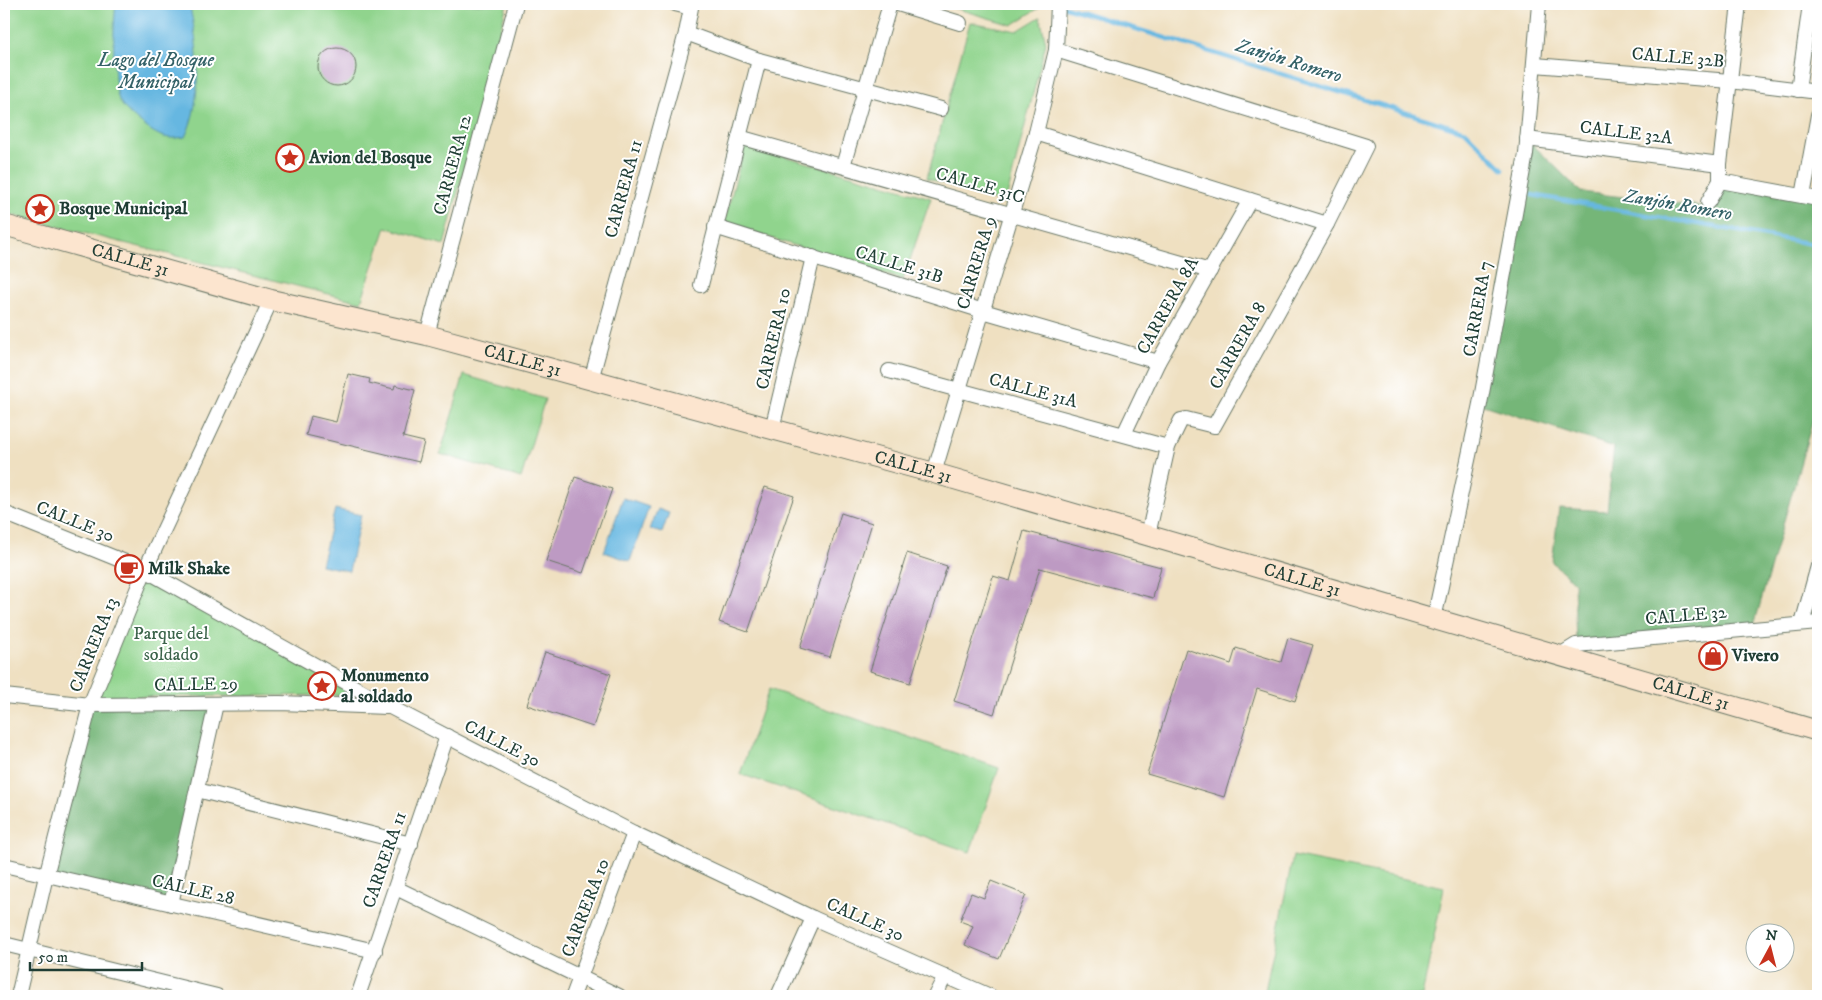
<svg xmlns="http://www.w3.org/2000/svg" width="1822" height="1000" font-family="'IM FELL DW Pica',serif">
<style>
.green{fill:#90d48d;stroke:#588860}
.forest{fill:#74b678;stroke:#4a7a56}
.water{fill:#66b7e1;stroke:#427a8a}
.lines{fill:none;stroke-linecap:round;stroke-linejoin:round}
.stream{stroke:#66b7e1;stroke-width:4.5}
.building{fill:#bd9ac3}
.street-casing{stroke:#687665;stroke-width:16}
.secondary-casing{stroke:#687665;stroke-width:22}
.street{stroke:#fff;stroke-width:14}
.secondary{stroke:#fce5cf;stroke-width:20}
.labels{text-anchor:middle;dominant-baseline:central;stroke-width:4;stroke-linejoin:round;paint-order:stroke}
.street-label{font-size:18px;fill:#1f3d34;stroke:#fff}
.poi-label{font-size:18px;font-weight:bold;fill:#1f3d34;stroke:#fff;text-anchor:start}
.park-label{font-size:18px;fill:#3b634a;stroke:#fff}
.water-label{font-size:19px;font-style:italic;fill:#346268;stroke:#fff}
</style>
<rect width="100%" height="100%" fill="#fff"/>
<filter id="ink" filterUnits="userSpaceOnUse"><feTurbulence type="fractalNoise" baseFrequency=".02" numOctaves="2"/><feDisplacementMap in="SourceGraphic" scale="10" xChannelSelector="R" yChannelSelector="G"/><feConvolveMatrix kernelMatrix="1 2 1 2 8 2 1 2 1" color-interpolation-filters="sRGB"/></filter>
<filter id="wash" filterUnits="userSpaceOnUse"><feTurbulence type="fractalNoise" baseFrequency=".0096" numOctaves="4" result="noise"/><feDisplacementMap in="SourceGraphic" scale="20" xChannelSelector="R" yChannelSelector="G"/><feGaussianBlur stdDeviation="1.12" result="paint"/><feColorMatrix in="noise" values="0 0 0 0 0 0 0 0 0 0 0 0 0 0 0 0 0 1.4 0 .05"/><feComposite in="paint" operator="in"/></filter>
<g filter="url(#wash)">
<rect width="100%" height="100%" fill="#efe0c1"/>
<g class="green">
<polygon points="4,4 507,4 444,245 386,227 361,302 4,213"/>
<polygon points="941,4 1039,4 1039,8 1012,25"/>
<polygon points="1040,17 1046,43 1005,204 927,178 970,22 1017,31"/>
<polygon points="745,145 931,198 903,280 724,223"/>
<polygon points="464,375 545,399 521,478 440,454"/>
<polygon points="145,570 370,695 94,697"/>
<polygon points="769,689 999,768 970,852 740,774"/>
<polygon points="1293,856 1444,887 1422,996 1264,996"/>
</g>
<g class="forest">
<polygon points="1527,139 1581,192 1717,208 1720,181 1818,199 1818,402 1753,629 1576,645 1574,582 1552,562 1559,508 1607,511 1614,447 1480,404"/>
<polygon points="216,704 171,904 46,876 90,705"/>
</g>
<g class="water">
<path d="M 116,4 L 189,4 C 199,43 203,101 185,137 C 167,140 160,137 146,127 C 138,121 123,109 119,100 C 112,81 113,25 116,4 Z"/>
<polygon points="623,498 649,507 630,561 604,552"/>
<polygon points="335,509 361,515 349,571 321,565"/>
<polygon points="658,509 669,513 662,533 650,529"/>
</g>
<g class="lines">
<g class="stream">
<polyline points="1059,5 1465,131 1503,169"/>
<polyline points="1532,195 1818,245"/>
</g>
</g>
<g id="blocks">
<g class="building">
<circle cx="337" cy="67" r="19"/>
<polygon points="348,374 370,379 369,383 394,389 395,385 415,390 403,437 424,442 419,462 306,435 311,416 336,422"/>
<polygon points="575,477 612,489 583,573 546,561"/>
<polygon points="765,487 794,496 748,632 719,622"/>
<polygon points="841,513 872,523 830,657 800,648"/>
<polygon points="1024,531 1161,567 1153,598 1040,568 994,714 954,701 993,576 1010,581"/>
<polygon points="907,553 947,566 910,683 870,671"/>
<polygon points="1288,638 1313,645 1295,701 1257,689 1224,797 1147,774 1186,649 1231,664 1236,648 1281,662"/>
<polygon points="545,652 611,674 593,727 527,705"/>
<polygon points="991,881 1026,895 999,959 965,945 973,926 960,921 971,893 984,898"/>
</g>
</g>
</g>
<g filter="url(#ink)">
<use href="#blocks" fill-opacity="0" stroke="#687665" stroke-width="1"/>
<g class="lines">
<defs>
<g id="street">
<polyline points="898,4 960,23"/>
<polyline points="686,33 759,60 941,109"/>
<polyline points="1056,50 1366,146 1327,224 1214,426 1186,419 1181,420 1168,447 1148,535"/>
<polyline points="1535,65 1730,81 1818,92"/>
<polyline points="1798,90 1810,4"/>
<polyline points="1036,133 1327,224"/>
<polyline points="739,137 1210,271"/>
<polyline points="1527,139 1720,164"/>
<polyline points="843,166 890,4"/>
<polyline points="1720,181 1818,199"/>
<polyline points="1803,196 1818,115"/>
<polyline points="1708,202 1720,181 1720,164 1739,4"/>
<polyline points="715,227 983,311 1158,362"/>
<polyline points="701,285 759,60"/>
<polyline points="427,335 516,4"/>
<polyline points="889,371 1168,447"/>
<polyline points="591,380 686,33 691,8 675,4"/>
<polyline points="772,429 813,257"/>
<polyline points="1124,434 1158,362 1250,200"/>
<polyline points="934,473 1036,133 1056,50 1058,4"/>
<polyline points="4,513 145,570 390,707 634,833 813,918 990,996"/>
<polyline points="1434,619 1480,404 1526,154 1539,4"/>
<polyline points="1802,624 1818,566"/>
<polyline points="1560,655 1576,645 1818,623"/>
<polyline points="4,696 90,705 280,703 387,707"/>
<polyline points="197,790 411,844"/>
<polyline points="4,865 375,951"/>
<polyline points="396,888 619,996"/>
<polyline points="171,904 216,704"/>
<polyline points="4,944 217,996"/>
<polyline points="18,996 46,876 90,705 145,570 271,300"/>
<polyline points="358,996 447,736"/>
<polyline points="573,996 634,833"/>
<polyline points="778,996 813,918"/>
<polyline points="935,996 945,976"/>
</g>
<g id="secondary">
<path id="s1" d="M 4,225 L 271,300 L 427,335 L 934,473 L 1818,731"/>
</g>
</defs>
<use href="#street" class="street-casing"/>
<use href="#secondary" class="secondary-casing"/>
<use href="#street" class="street"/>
<use href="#secondary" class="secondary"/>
</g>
</g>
<defs>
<symbol id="sight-ring" viewBox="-11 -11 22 22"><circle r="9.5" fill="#fff" stroke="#c8321e" stroke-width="1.5"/><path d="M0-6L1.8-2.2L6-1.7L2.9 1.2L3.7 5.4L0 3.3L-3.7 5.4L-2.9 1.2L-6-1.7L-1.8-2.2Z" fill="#c8321e"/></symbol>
<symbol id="cafe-ring" viewBox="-11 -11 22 22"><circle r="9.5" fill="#fff" stroke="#c8321e" stroke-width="1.5"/><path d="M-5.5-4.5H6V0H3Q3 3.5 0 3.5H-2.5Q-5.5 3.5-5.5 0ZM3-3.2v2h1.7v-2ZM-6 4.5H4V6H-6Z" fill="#c8321e"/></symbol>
<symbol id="shop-ring" viewBox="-11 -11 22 22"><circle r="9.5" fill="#fff" stroke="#c8321e" stroke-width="1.5"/><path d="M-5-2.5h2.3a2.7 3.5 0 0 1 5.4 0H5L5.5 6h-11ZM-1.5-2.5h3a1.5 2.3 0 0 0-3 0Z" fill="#c8321e"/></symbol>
</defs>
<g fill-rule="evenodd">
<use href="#sight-ring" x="274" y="142" width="32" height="32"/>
<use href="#sight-ring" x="24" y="193" width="32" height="32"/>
<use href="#cafe-ring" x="113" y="553" width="32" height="32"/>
<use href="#shop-ring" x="1697" y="640" width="32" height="32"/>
<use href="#sight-ring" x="306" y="670" width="32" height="32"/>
</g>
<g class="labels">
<g class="street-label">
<text transform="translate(1678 58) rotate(5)">CALLE 32B</text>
<text transform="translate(1626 133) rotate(7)">CALLE 32A</text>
<text transform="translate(453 165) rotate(-75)">CARRERA 12</text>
<text transform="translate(980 186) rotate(16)">CALLE 31C</text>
<text transform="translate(624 189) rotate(-75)">CARRERA 11</text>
<text stroke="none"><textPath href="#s1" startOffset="131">CALLE 31</textPath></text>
<text transform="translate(977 263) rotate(-73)">CARRERA 9</text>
<text transform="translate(899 265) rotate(17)">CALLE 31B</text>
<text transform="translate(1168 306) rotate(-61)">CARRERA 8A</text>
<text transform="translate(1478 309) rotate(-80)">CARRERA 7</text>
<text transform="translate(774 339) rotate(-77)">CARRERA 10</text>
<text transform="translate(1238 346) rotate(-61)">CARRERA 8</text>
<text stroke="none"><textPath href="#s1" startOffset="536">CALLE 31</textPath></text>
<text transform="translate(1033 391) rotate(15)">CALLE 31A</text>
<text stroke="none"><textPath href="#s1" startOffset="941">CALLE 31</textPath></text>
<text transform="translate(75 522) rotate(22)">CALLE 30</text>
<text stroke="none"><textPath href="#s1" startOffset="1346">CALLE 31</textPath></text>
<text transform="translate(1686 616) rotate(-5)">CALLE 32</text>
<text transform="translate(94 645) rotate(-68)">CARRERA 13</text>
<text transform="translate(196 685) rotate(-1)">CALLE 29</text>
<text stroke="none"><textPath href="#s1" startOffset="1751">CALLE 31</textPath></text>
<text transform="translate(502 744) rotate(27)">CALLE 30</text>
<text transform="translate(385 860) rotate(-71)">CARRERA 11</text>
<text transform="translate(193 890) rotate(13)">CALLE 28</text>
<text transform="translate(586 908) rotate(-69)">CARRERA 10</text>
<text transform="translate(865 920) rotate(24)">CALLE 30</text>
</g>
<g class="poi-label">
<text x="309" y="158">Avion del Bosque</text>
<text x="59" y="209">Bosque Municipal</text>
<text x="148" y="569">Milk Shake</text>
<text x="1732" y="656">Vivero</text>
<text x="341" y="676">Monumento<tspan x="341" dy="21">al soldado</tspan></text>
</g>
<g class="park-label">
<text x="171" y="634">Parque del<tspan x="171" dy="21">soldado</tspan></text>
</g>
<g class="water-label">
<text x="156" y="60">Lago del Bosque<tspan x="156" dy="22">Municipal</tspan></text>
<text transform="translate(1289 61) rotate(17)">Zanjón Romero</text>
<text transform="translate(1678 205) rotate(10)">Zanjón Romero</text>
</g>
</g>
<rect width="1822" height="1000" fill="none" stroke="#fff" stroke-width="20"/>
<g transform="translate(1770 948) rotate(7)"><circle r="24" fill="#ffffff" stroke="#a5b1ae"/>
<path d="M0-4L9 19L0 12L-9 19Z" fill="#c8321e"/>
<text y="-8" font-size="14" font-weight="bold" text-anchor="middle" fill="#1f3d34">N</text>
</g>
<path d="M30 962v8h112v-8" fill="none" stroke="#1f3d34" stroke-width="2.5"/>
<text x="38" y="962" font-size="15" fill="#1f3d34" stroke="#ffffff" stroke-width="4" paint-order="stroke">50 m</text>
</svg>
